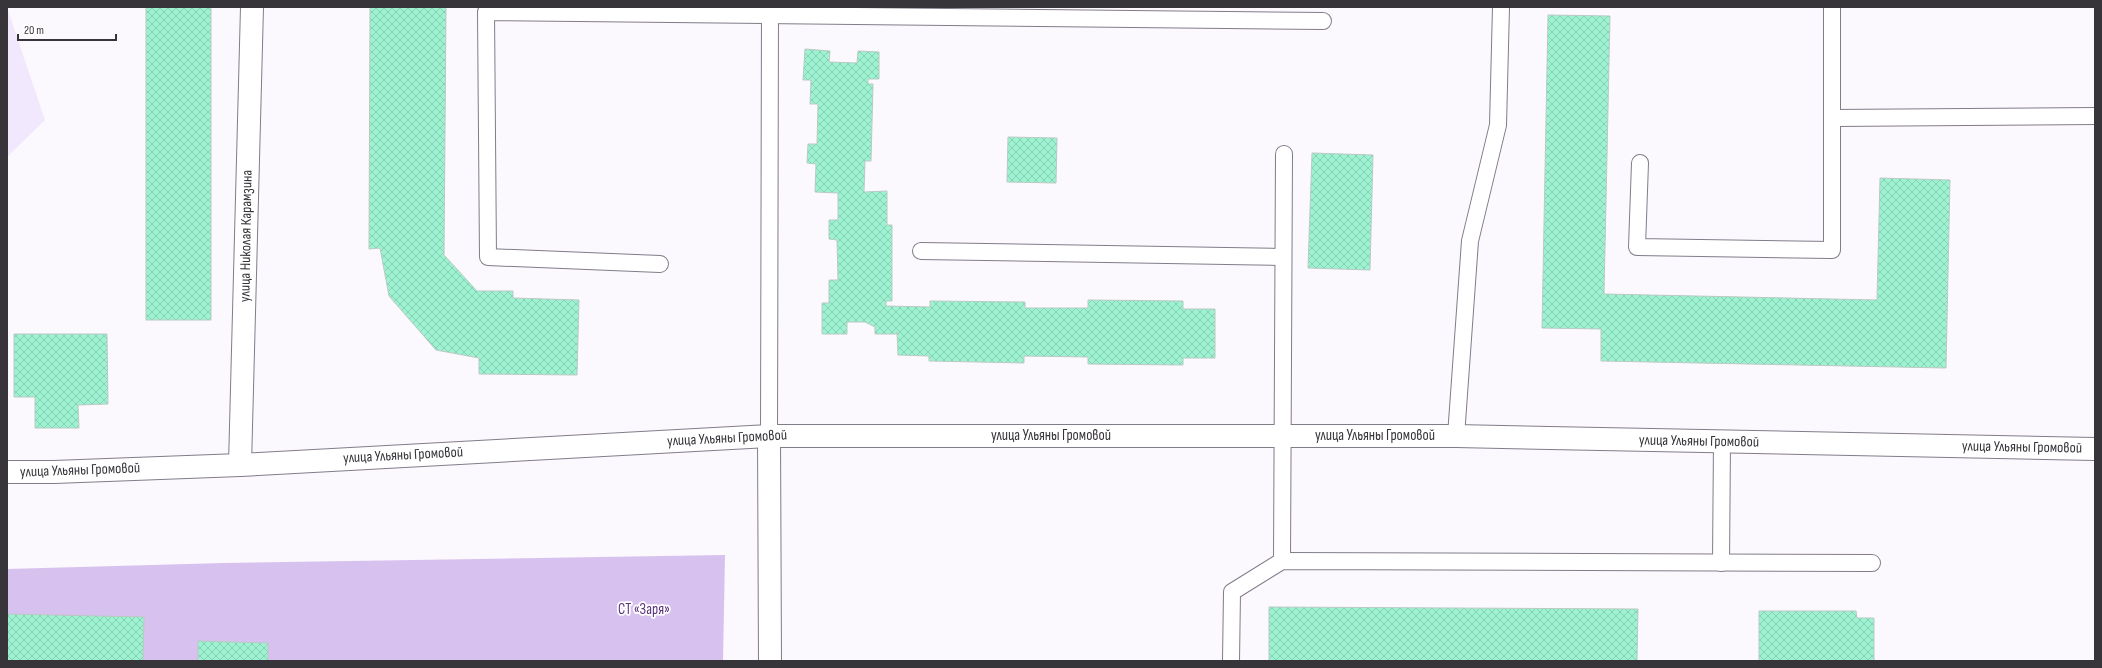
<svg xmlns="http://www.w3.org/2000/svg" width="2102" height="668" font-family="'Sofia Sans Condensed',sans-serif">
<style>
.built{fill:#f2e8fd}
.garden{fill:#d7c1ef}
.building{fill:url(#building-cross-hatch);stroke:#bacac3}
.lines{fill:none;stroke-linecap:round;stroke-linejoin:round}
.service-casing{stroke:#827c89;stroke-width:18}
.minor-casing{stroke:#827c89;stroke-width:24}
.tertiary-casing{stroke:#827c89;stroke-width:24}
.secondary-casing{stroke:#827c89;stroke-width:24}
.service{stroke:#fff;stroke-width:16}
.minor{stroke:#fff;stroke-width:22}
.tertiary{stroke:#fff;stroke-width:22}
.secondary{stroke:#fff;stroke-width:22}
.labels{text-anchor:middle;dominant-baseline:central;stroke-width:3.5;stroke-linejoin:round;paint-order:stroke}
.street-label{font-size:15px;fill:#37343a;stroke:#fff}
.park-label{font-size:15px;fill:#5a317c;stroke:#fff}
</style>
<defs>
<pattern id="building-cross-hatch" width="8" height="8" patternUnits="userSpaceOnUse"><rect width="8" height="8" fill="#9cf2d1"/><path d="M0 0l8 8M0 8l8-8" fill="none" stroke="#87d0b4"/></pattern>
</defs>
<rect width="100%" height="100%" fill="#fbf8fe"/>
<polygon class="built" points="7,7 45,120 7,157"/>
<polygon class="garden" points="725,555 723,661 7,661 7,569 224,563"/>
<g class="building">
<rect x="146" y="7" width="65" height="313"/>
<polygon points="370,7 446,7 444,255 477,291 513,291 513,298 579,300 577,375 479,374 479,358 436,350 389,296 380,248 369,249"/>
<polygon points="1548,15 1610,16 1604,294 1877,300 1880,178 1950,180 1946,368 1601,361 1601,329 1542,328"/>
<polygon points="805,49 830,51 829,62 857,63 858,51 879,52 879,79 868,79 868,84 873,84 871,161 865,161 864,192 887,191 887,225 892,225 892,301 886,301 886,306 930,307 930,301 1025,302 1025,308 1088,308 1088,300 1183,301 1183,309 1215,309 1215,358 1183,358 1183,365 1088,364 1088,357 1024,356 1024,363 929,361 929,356 898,355 897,332 897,334 875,334 875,327 865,322 847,322 847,334 822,334 822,303 829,303 829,280 838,280 837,240 829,239 829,220 838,220 838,193 815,192 816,164 807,163 808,144 817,144 818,104 810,104 811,80 803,80"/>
<polygon points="1008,137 1057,138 1056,183 1007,182"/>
<polygon points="1312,153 1373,155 1370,270 1308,268"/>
<polygon points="14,334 107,334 108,404 78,405 79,428 35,428 35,397 14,397"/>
<polygon points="1269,607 1638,609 1637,661 1269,661"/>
<polygon points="1759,611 1856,611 1857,618 1874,618 1874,661 1759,661"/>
<polygon points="7,614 144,617 143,661 7,661"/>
<polygon points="198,641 268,643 268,661 198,661"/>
</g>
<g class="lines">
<defs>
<g id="service">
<polyline points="1833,118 2095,116"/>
<polyline points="1640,163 1637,247 1832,250 1832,7"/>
<polyline points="921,251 1283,257"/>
<polyline points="660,264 488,257 486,12 1323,21"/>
<polyline points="769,436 770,7"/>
<polyline points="1456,436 1470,241 1498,125 1501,7"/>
<polyline points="1282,561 1284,154"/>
<polyline points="1721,563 1722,441"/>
<polyline points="1231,661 1232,592 1282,561 1872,563"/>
</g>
<polyline id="minor" points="769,436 770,661"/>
<polyline id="tertiary" points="240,465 252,7"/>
<polyline id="secondary" points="7,472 54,472 240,465 769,436 1456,436 2095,449"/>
</defs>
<use href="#service" class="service-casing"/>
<use href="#minor" class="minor-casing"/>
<use href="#tertiary" class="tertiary-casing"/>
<use href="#secondary" class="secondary-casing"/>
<use href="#service" class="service"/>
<use href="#minor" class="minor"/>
<use href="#tertiary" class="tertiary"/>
<use href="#secondary" class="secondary"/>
</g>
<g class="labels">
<g class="street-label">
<text transform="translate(246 236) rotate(-89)">улица Николая Карамзина</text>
<text x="1051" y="435">улица Ульяны Громовой</text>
<text x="1375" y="435">улица Ульяны Громовой</text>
<text transform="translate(727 438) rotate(-3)">улица Ульяны Громовой</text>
<text transform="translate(1699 441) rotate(1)">улица Ульяны Громовой</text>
<text transform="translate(2022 447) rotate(1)">улица Ульяны Громовой</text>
<text transform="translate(403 455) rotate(-3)">улица Ульяны Громовой</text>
<text transform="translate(80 470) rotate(-2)">улица Ульяны Громовой</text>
</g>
<g class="park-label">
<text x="644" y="609">СТ «Заря»</text>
</g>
</g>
<rect width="2102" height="668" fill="none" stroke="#37343a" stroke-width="16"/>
<path d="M18 34v6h98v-6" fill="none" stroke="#37343a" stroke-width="2"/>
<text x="24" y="34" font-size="12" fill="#37343a" stroke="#ffffff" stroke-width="3" paint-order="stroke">20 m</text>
</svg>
